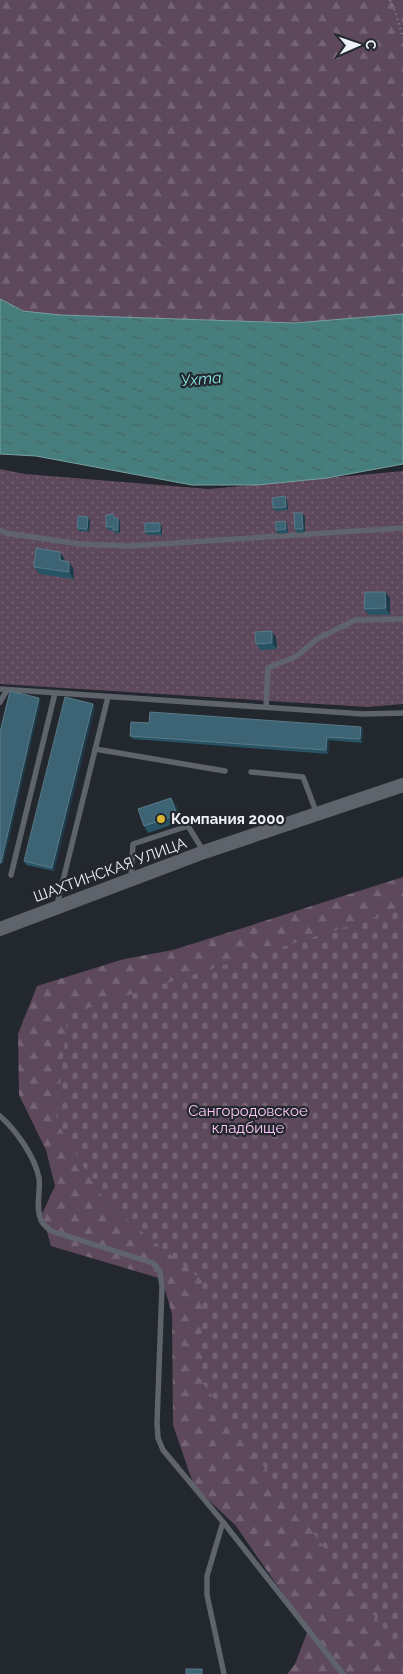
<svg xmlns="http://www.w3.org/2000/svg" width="403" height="1674" font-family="Raleway,sans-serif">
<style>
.forest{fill:url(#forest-firs)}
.cemetery{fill:url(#cemetery-stones)}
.garden{fill:url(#garden-dots)}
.water{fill:url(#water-ripples);stroke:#78a0a1}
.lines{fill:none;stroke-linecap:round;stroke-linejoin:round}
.path{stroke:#82858b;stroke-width:2.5;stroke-dasharray:1 4;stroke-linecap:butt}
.service{stroke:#5f646c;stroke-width:5.5}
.tertiary{stroke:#5f646c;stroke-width:14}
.wall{fill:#285364}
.shaded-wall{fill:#1d3a48}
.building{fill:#3d6474;stroke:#597a88}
.poi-dot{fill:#d7b534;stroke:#23272e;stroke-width:2}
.labels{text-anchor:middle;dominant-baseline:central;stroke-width:4.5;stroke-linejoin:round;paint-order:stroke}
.poi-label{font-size:15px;font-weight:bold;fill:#edf0f5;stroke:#23272e;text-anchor:start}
.street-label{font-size:15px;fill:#edf0f5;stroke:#23272e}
.park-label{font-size:15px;fill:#fdc7f8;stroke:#23272e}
.water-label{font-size:16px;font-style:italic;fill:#88e5e4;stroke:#23272e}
</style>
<defs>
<pattern id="forest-firs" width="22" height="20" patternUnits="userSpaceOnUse" patternTransform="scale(1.25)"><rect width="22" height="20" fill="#5d485c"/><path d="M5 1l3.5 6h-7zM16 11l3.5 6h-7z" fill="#756374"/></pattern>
<pattern id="cemetery-stones" width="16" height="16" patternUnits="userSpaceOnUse" patternTransform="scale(1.25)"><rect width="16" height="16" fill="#5d485c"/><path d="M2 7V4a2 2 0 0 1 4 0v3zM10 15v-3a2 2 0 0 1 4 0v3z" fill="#756374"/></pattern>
<pattern id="garden-dots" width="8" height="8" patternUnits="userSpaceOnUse" patternTransform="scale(1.25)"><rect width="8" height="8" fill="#5d485c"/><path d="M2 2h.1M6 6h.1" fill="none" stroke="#756374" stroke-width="1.8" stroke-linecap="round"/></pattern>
<pattern id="water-ripples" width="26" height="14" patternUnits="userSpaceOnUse" patternTransform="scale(1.25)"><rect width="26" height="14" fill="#467e7d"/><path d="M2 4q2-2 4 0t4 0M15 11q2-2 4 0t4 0" fill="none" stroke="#466666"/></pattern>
</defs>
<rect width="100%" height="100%" fill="#23272e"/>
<g class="forest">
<polygon points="0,0 403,0 403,314 295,323 60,315 23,311 0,299"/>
<polygon points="403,877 403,1674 287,1674 295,1664 308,1630 236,1526 194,1486 173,1425 172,1314 162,1279 51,1246 42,1214 55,1186 46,1150 19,1095 18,1034 37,986 124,959 173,950"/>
</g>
<polygon class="cemetery" points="403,909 403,1655 202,1382 202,1280 105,1202 56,1121 68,1014"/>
<polygon class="garden" points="0,469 25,474 209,489 403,471 403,704 368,707 0,684"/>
<polygon class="water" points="0,299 23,311 60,315 295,323 403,314 403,464 327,478 257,485 192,485 36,456 0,454"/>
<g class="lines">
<polyline class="path" points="390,0 396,14 403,38"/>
<g class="service">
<polyline points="0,530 6,533 80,544 129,546 403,528"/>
<polyline points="0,689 363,714 403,713"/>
<polyline points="0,702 7,690"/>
<polyline points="266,707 268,668 297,656 317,639 355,620 403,619"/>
<polyline points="95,749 225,771"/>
<polyline points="251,772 303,777 317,814"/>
<polyline points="11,875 55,693"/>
<polyline points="131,879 133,844 188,826 204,852"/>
<polyline points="57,905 108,697"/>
<path d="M 0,1116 C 16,1130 35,1157 39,1178 C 41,1191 35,1206 41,1220 C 42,1224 48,1228 51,1231 L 153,1263 L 160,1272 L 162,1287 L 157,1423 L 158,1438 L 163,1450 L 223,1522 L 343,1674"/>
<polyline points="223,1522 207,1576 207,1595 224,1674"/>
</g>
<polyline class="tertiary" points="0,929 204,852 403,785"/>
</g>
<g class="wall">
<polygon points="285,496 287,500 288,510 275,511 273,508"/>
<polygon points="302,513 305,516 305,532 297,533 295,529"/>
<polygon points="116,518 118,518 120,521 120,533 115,534 113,530 108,530 106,527"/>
<polygon points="90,520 89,532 79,531 77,528"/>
<polygon points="285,521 287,524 288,533 278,534 276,530"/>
<polygon points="162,526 162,535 147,535 145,532"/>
<polygon points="64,558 64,561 73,568 74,579 39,574 34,567"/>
<polygon points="385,592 390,598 390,615 369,615 364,609"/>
<polygon points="276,637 277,649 260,650 256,644"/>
<polygon points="93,704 95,707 54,871 26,865 24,861"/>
<polygon points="149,723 361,727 363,731 362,743 329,740 328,754 133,739 130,736"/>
<polygon points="176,804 182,821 148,833 144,826"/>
</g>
<g class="shaded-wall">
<polygon points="285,496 287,500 288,510 286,507"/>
<polygon points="302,513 305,516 305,532 303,529"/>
<polygon points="88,517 90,520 89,532 87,529"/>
<polygon points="118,518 120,521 120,533 118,530"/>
<polygon points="285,521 287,524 288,533 286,529"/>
<polygon points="160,523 162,526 162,535 160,531"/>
<polygon points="60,552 64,558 65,566 60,560"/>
<polygon points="69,562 73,568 74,579 69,572"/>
<polygon points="385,592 390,598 390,615 386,608"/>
<polygon points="272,631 276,637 277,649 272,643"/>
<polygon points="39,698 41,701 3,866 1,863"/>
<polygon points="93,704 95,707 54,871 52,868"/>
<polygon points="361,727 363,731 362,743 360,739"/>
<polygon points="327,737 329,740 328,754 326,750"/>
<polygon points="171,798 176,804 182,821 177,815"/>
</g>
<g class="building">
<polygon points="285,496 286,507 273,508 272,498"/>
<polygon points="294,513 302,513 303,529 295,529"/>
<polygon points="113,514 114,518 118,518 118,530 113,530 113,527 106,527 106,515"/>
<polygon points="78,516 88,517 87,529 77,528"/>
<polygon points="285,521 286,529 276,530 275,522"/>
<polygon points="145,523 160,523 160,531 145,532"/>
<polygon points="36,548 60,552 60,560 69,562 69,572 34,567"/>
<polygon points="365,592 385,592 386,608 364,609"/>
<polygon points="272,631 272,643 256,644 255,632"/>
<polygon points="10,691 39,698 1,863 0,863 0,732"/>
<polygon points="65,697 93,704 52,868 24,861"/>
<polygon points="150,712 361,727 360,739 327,737 326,750 130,736 131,722 149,723"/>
<polygon points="171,798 177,815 144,826 138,809"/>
<rect x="186" y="1669" width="16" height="5"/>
</g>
<circle class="poi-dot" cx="161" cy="819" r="5"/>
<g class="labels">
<g class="poi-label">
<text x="171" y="819">Компания 2000</text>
</g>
<g class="street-label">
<text transform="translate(110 870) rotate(-20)">ШАХТИНСКАЯ УЛИЦА</text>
</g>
<g class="park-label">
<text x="248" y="1111">Сангородовское<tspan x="248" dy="17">кладбище</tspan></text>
</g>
<g class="water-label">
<text transform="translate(201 379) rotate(-5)">Ухта</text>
</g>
</g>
<g transform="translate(358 45) rotate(88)" stroke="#23272e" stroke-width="4" paint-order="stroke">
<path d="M0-4L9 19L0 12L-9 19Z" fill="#edf0f5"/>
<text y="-8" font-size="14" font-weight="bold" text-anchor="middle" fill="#edf0f5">С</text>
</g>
</svg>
